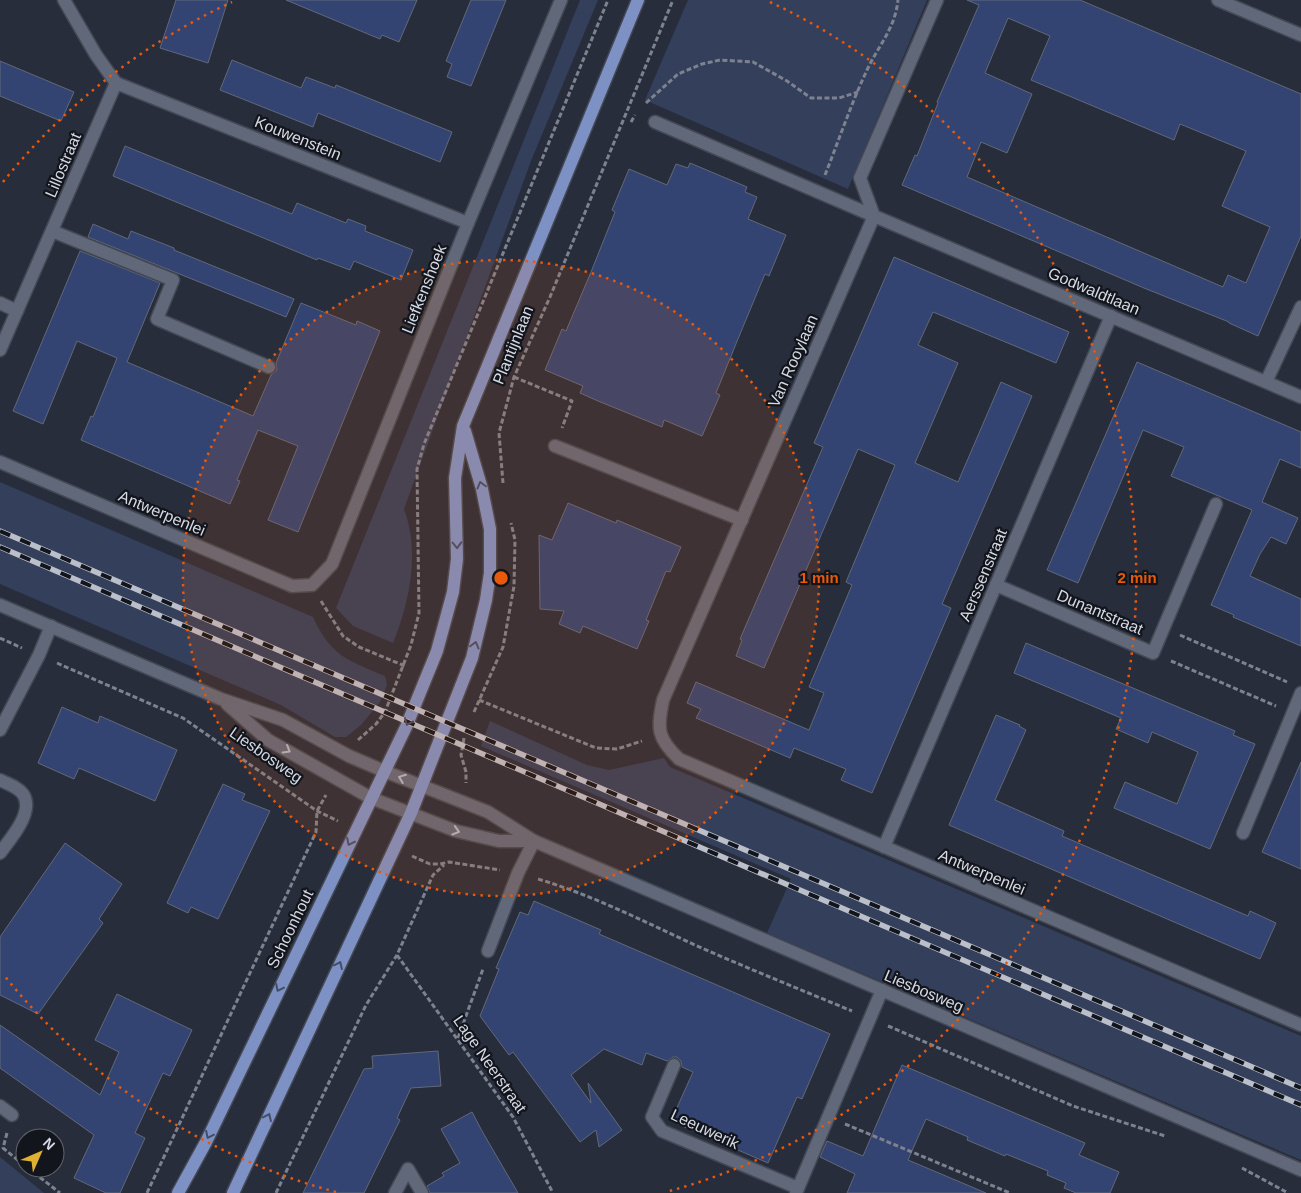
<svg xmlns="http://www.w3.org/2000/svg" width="1301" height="1193" font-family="Helvetica,sans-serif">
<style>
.green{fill:#343f5b}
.building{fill:#334472;stroke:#616878;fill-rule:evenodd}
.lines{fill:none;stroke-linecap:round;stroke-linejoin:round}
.minor-casing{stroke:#434854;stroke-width:15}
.major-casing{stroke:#434854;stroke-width:15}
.path{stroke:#7d828f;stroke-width:3;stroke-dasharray:5 2.5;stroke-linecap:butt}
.minor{stroke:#616879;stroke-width:12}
.major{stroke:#7d91c4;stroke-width:12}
.rail-casing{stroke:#bbbfca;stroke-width:5.5}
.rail{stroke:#13151c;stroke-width:4;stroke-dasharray:11;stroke-linecap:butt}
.oneway{stroke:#434d68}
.oneway2{stroke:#b2b7c3}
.ring{fill:none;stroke:#e8590c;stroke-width:2.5;stroke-dasharray:2.5 5}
.labels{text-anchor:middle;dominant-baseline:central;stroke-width:4.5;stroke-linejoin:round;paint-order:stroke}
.street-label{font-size:16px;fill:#d5d9e3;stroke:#13151c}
.centre{fill:#e8590c;stroke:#13151c;stroke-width:2.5}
.ring-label{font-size:15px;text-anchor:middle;font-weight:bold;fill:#e8590c;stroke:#13151c;stroke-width:4.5;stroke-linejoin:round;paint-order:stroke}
</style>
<rect width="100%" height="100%" fill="#272d3b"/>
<g class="green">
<path d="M 580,0 L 598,0 L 531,161 L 404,509 C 420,552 410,601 393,643 L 353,626 L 336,608 Z"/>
<polygon points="688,0 927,0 848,189 645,100"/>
<path d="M 0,482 L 313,617 C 331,656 347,660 385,676 L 387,685 L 380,702 L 361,725 L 346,737 L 335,737 L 281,705 L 0,584 Z"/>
<polygon points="490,721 587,765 609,770 664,758 670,767 1301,1036 1301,1160 767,933 791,879 481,746"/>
<polygon points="0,1157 44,1193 0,1193"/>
</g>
<g class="building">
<polygon points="176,0 228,0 208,63 160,48"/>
<polygon points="286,0 417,0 399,42 382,35 380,39"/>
<polygon points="471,0 506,0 471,86 447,77 452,64 446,61"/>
<path d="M 967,0 L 1080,0 L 1301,94 L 1301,236 L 1258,336 L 1229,323 L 1229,322 L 1144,288 L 902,185 L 915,155 L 917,156 L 938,103 L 937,102 L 979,5 ZM 1008,18 L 1050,36 L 1031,80 L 1174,140 L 1180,124 L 1246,151 L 1222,206 L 1270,227 L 1246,283 L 1228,275 L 1223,287 L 967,177 L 981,142 L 1007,153 L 1032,94 L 985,73 Z"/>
<polygon points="232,60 301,88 306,77 335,88 336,85 452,132 440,162 318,113 313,127 220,90"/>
<polygon points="0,61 74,92 61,121 0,96"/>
<polygon points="125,146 292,214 297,203 346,223 348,219 366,226 365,231 413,250 401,280 354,261 350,270 318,258 317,260 113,176"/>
<polygon points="690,163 747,187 745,192 757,197 748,219 786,235 769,276 765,274 740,334 716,393 720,395 702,436 664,420 662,427 598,401 580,393 583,386 545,370 562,329 566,331 591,272 615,212 612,210 629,169 667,185 676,164 688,168"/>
<polygon points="93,224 128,239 131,231 174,248 174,250 294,299 286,317 88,237"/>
<polygon points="80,251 160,283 127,362 253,416 271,375 277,370 276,363 301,303 356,325 357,321 380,331 298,532 268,520 298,446 258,430 237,480 240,481 230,504 81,440 91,416 93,417 117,358 77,341 43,424 13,411"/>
<polygon points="894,257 1069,332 1056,363 933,312 918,345 958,363 915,463 958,482 1001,382 1032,396 942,604 951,608 872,793 841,780 846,769 794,748 790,758 696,718 701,709 687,703 696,682 809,730 824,693 809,687 852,585 846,582 895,465 858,449 764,668 736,656 742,640 740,639 823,447 814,443"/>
<polygon points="1137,362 1301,432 1301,468 1280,459 1262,502 1298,518 1286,544 1271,537 1260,554 1250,576 1301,599 1301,646 1233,617 1234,615 1211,605 1252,510 1171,476 1184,447 1143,430 1078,583 1047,570"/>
<polygon points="568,503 616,523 617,520 681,547 670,572 666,571 646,620 649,621 637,649 583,626 580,633 559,624 564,611 540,609 539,535 552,540"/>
<polygon points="1026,643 1235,731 1233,735 1255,744 1210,849 1114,808 1125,782 1177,804 1198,752 1152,732 1148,743 1116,729 1121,718 1014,673"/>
<polygon points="62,707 98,723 100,716 177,750 155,801 79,768 74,779 38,763"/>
<polygon points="996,715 1020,725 1019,726 1026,730 995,800 1064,831 1062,836 1248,916 1250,911 1276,923 1260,959 949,825"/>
<polygon points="1301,762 1301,869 1262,852"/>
<polygon points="223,784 245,794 242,800 270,811 218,919 191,907 188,913 167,903"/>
<polygon points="65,843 122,884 99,919 103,923 38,1014 0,995 0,937"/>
<polygon points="534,901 601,930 599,934 830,1034 802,1099 797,1097 768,1163 671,1121 693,1072 682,1067 681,1061 677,1057 673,1057 667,1061 646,1053 642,1065 604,1049 571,1075 591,1103 588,1083 622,1130 599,1147 596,1130 580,1142 513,1052 509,1055 480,1016 499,969 496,968 520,912 528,915"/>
<polygon points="117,994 192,1030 170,1076 163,1073 135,1133 145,1138 120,1193 106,1193 74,1178 94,1135 0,1068 0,1025 100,1095 119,1052 95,1040"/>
<polygon points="438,1051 441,1086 411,1088 397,1118 400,1120 364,1193 303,1193 364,1069 373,1068 372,1056"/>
<polygon points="902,1065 1085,1143 1079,1155 1119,1172 1110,1193 1076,1193 1064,1188 1066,1183 1047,1175 1048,1171 1006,1154 1005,1156 967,1140 968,1137 926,1119 908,1160 986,1193 847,1193 855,1174 820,1157 827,1141 863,1156"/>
<polygon points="472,1112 482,1131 518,1193 430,1193 427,1186 444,1176 442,1173 460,1163 441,1129"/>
</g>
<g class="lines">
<defs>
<g id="minor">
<polyline points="937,0 860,178 874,216 1301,397"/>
<polyline points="1218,0 1301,35"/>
<polyline points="116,83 468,223"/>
<path d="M 655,122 L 874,216 L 663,700 C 657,729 657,738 679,759 L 1301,1025"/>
<polyline points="52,231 173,280 157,319 269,367"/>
<polyline points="0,303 17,311"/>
<polyline points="0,350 116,83 96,55 64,0"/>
<polyline points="1266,382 1301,307"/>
<polyline points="555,446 742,520"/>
<polyline points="0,462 292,586 312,585 332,564 468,223 561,0"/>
<polyline points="996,585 1153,653 1216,504"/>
<polyline points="0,605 221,699 283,720 349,756 384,771 488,812 534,841 1301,1170"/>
<polyline points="227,704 268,740 371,798 456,831 499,841 534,841"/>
<polyline points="0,730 39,655 51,626"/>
<path d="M 0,780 C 8,784 18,787 23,794 C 35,812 10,839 0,853"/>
<polyline points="1243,833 1301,693"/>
<polyline points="884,847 1111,316"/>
<polyline points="488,951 518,873 534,841"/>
<polyline points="674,1065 652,1117 662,1131 798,1188"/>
<polyline points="0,1106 12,1115"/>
<polyline points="395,1193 408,1169 422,1193"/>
<polyline points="796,1193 882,990"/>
</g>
<g id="major">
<polyline points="178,1193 206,1142 406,727 437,651 453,592 457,559 455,478 463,426 638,0"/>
<polyline points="233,1193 411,813 472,658 486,600 490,573 490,529 482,489 465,431"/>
</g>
</defs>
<use href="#minor" class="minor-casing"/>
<use href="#major" class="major-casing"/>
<g class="path">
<polyline points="646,103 678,74 702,64 720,60 753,62 787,81 811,98 839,98 858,92"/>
<polyline points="631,122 635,115"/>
<path d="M 825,175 C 839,140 851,104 867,70 C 878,46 895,29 898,0"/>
<polyline points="514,377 572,401 562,428"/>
<polyline points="503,483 499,433 514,377 550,297 673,0"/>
<polyline points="321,601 343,636 359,647 405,666"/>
<polyline points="1180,635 1287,682"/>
<polyline points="0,638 22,648"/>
<polyline points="1171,661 1276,706"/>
<polyline points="57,663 183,718 317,811 338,821"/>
<polyline points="479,700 596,748 617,749 642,741"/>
<polyline points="474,712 503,647 514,586 515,540 511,523"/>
<polyline points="464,738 461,755 466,772 466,783"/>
<polyline points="358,740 376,724 385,712 411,645 419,613 417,469 424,444 608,0"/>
<polyline points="412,856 430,864 440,864 449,862 500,870"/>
<path d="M 538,879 C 592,895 643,921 695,945 C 747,968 799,989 852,1011"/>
<polyline points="397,955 513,1117 553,1193"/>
<polyline points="888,1026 1073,1106 1165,1136"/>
<polyline points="458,1038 483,969"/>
<polyline points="845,1124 1010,1193"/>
<polyline points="7,1133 3,1148 25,1166"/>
<polyline points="28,1168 60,1193"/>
<polyline points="1242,1168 1288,1193"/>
<polyline points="147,1193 316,832 317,811 326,795"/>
<polyline points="276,1193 366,1005 397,955 433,875 444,865"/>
</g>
<use href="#minor" class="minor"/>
<use href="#major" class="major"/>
<defs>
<g id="rail">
<polyline points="0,531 1301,1088"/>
<polyline points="0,547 1301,1105"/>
</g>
</defs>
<use href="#rail" class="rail-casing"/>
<use href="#rail" class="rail"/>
</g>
<defs><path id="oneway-chevron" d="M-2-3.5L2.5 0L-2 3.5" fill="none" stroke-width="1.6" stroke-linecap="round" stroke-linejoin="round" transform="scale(1.25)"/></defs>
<g class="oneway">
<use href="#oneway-chevron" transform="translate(481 485) rotate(-105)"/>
<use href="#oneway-chevron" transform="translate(457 545) rotate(88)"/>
<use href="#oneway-chevron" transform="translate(475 645) rotate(-75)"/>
<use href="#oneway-chevron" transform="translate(408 722) rotate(114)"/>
<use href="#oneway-chevron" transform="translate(350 842) rotate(116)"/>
<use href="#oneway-chevron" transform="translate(339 965) rotate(-65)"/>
<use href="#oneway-chevron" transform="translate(279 988) rotate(116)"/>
<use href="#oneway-chevron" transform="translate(268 1117) rotate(-65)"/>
<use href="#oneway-chevron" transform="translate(209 1135) rotate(116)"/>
</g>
<g class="oneway2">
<use href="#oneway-chevron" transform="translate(287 750) rotate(30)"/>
<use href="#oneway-chevron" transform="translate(402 778) rotate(-159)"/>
<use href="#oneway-chevron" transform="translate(456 831) rotate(17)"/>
</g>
<circle cx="501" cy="578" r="318" fill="#e8590c" fill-opacity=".12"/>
<g class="ring">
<circle cx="501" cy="578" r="318"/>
<path d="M336 1192A636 636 0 0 1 3 974M3 182A636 636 0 0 1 232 2M770 2A636 636 0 0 1 666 1192"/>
</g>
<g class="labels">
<g class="street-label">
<text transform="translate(298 138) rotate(22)">Kouwenstein</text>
<text transform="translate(63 165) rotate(-67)">Lillostraat</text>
<text transform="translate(424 289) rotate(-68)">Liefkenshoek</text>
<text transform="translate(1094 291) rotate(23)">Godwaldtlaan</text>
<text transform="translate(513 345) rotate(-68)">Plantijnlaan</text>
<text transform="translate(793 361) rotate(-66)">Van Rooylaan</text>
<text transform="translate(162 513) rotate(23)">Antwerpenlei</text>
<text transform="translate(983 575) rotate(-67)">Aerssenstraat</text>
<text transform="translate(1100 612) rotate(23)">Dunantstraat</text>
<text transform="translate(266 755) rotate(35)">Liesbosweg</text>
<text transform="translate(982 872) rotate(23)">Antwerpenlei</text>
<text transform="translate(290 929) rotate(-64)">Schoonhout</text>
<text transform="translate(924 991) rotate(23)">Liesbosweg</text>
<text transform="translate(490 1064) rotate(55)">Lage Neerstraat</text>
<text transform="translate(705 1129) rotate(25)">Leeuwerik</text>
</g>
</g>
<circle cx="501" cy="578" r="8" class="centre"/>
<g class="ring-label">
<text x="819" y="583">1 min</text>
<text x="1137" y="583">2 min</text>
</g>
<g transform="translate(40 1153) rotate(45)"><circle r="24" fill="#13151c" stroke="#61636c"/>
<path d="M0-4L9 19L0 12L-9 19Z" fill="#deb133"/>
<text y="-8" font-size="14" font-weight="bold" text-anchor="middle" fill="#d5d9e3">N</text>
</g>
</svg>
